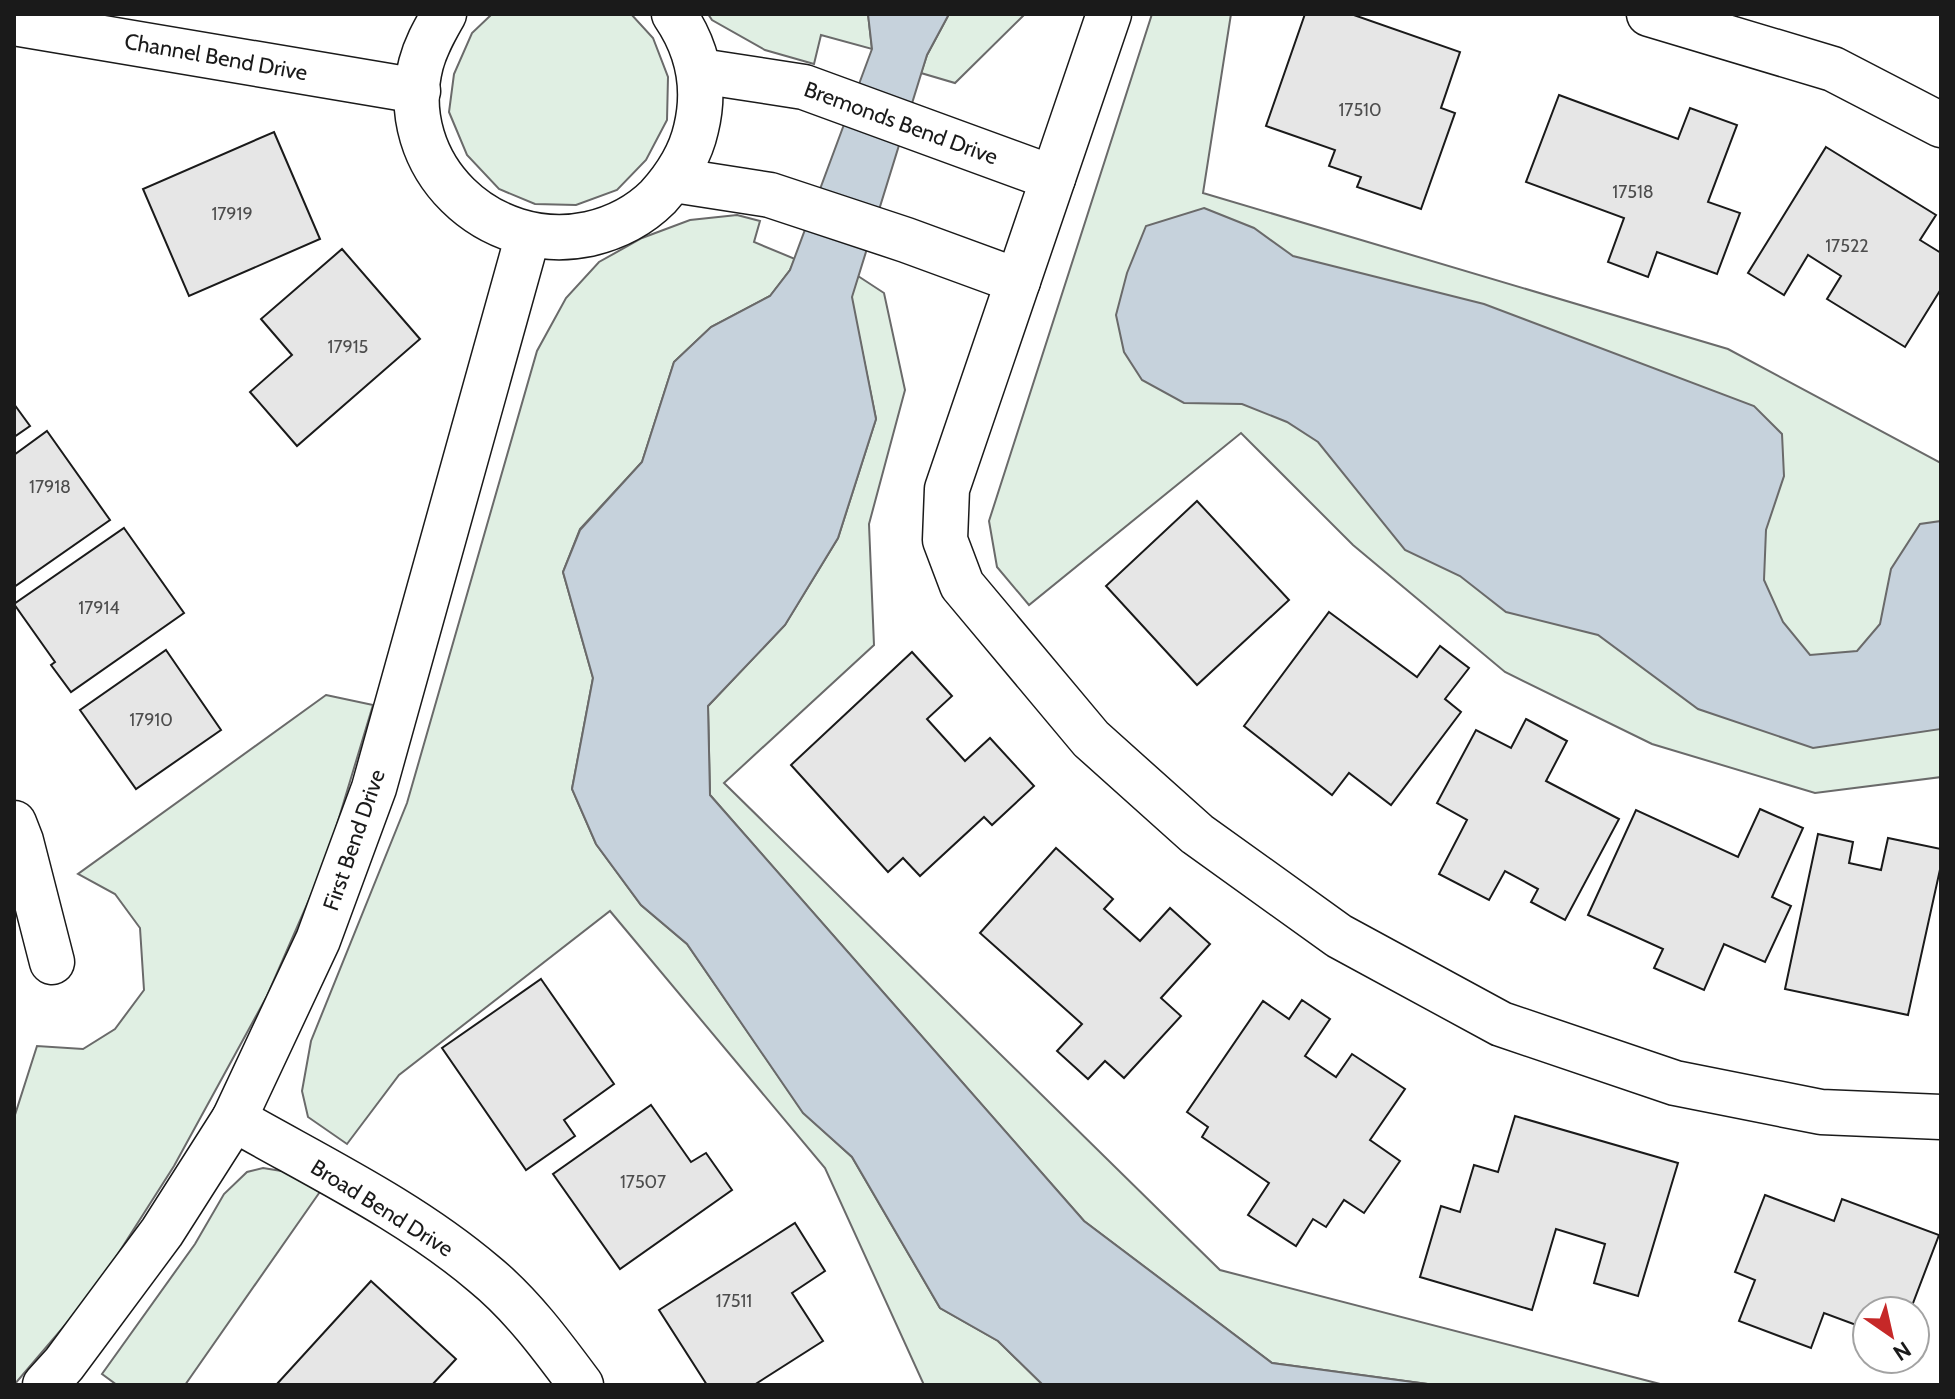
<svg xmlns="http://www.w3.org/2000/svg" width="1955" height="1399" font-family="Cabin,sans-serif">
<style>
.green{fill:#e0efe3;stroke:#6a6a6a;stroke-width:2}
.water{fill:#c6d2dc;stroke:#6a6a6a;stroke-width:2}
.building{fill:#e6e6e6;stroke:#1a1a1a;stroke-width:2}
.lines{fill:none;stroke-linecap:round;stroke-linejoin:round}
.minor-casing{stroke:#1a1a1a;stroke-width:47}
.minor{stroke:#fff;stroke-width:44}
.labels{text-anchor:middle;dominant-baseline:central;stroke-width:6;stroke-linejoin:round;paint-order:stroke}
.number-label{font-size:18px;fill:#4d4d4d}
.street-label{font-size:22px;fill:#1a1a1a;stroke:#fff}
</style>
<rect width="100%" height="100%" fill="#fff"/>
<g class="green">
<polygon points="492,14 631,14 653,38 668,77 667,120 646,160 617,190 576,205 535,204 499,189 467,155 449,112 454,74 472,33"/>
<polygon points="708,14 868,14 872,49 821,35 814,64 765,50 712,20"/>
<polygon points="949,14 1025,14 955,83 921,73 927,55"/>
<polygon points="1152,14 1231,14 1203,193 1728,349 1941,463 1941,777 1815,793 1652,744 1505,672 1353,545 1241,433 1029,605 997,567 989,521"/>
<polygon points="737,215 760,221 754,242 795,259 790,270 770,296 711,327 674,362 642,462 580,529 563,572 593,678 572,789 596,844 641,905 687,944 803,1112 852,1157 940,1308 998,1341 1043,1385 924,1385 825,1168 610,911 399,1075 347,1144 308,1117 302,1091 311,1041 407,803 537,351 566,298 599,262 642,238 690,220"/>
<polygon points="858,276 884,293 905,390 869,524 874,645 724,783 1220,1270 1664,1385 1435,1385 1272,1363 1084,1221 710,795 708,706 785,625 838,538 876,419 851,297"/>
<polygon points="326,695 373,705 326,861 267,996 174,1166 95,1290 14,1385 14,1118 37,1046 83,1049 115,1029 144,990 140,928 115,894 78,874"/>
<polygon points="263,1168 294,1173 324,1186 185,1385 117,1385 102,1374 195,1244 224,1194 247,1172"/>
</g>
<g class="water">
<polygon points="868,14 949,14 927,55 852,297 876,419 838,538 785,625 708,706 710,795 1084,1221 1272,1363 1435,1385 1043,1385 998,1341 940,1308 852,1157 803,1113 687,944 641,905 596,844 572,789 593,678 563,572 580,530 642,462 674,362 711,327 770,296 790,270 872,49"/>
<polygon points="1204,208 1254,228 1293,256 1484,304 1754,406 1782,434 1784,476 1766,530 1764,580 1783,622 1810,655 1857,651 1880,624 1891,569 1920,524 1941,521 1941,729 1813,748 1698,709 1598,635 1506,612 1460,576 1405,550 1318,442 1287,422 1242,404 1184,403 1142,380 1124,352 1116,315 1127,273 1146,226"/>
</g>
<g class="building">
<polygon points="1305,14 1351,14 1460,52 1441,108 1455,113 1421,209 1357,187 1361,177 1329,166 1335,150 1266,126"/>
<polygon points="1559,95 1678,139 1690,108 1737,125 1708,202 1740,213 1717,274 1657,252 1648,277 1608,262 1624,218 1526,182"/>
<polygon points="274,132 320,239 189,296 143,189"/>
<polygon points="1826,147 1936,215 1920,240 1941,253 1941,289 1905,347 1827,299 1841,276 1808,255 1784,295 1748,273"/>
<polygon points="342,249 420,339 297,446 250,392 292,355 261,319"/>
<polygon points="14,404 30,426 14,437"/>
<polygon points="47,431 110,520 14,587 14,455"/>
<polygon points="1197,501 1289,600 1197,685 1106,586"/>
<polygon points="124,528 184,613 71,692 51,665 55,662 14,604"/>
<polygon points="1329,612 1417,677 1440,646 1469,668 1445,699 1461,712 1391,805 1349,773 1332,795 1244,726"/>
<polygon points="166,650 221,730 136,789 80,710"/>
<polygon points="912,652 952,696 927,719 965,761 990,738 1034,786 992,825 984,817 920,876 903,858 888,872 791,765"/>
<polygon points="1526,719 1567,741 1546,781 1619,819 1565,920 1531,902 1538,889 1505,871 1489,900 1439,874 1467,820 1437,803 1476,730 1511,748"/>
<polygon points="1760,809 1803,828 1772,897 1791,906 1765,962 1724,944 1704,990 1654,968 1663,949 1588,915 1636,810 1738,857"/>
<polygon points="1818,834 1853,842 1849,863 1881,870 1888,838 1941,849 1941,865 1908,1015 1785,989"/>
<polygon points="1056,848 1113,899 1104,909 1140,941 1170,908 1210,944 1161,998 1181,1016 1124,1078 1105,1061 1088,1079 1057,1051 1082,1024 980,933"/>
<polygon points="541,979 614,1084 564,1120 575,1136 526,1170 442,1048"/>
<polygon points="1302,1000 1330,1019 1305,1056 1336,1077 1352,1054 1405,1089 1370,1140 1400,1161 1364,1213 1344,1200 1326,1227 1313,1219 1296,1246 1248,1215 1269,1183 1202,1137 1208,1127 1187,1112 1263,1001 1289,1019"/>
<polygon points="651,1105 691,1162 706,1153 732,1190 620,1269 553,1174"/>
<polygon points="1515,1116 1678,1163 1638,1296 1594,1283 1605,1244 1556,1229 1532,1310 1420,1277 1441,1206 1460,1212 1474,1165 1498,1172"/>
<polygon points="1765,1195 1834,1221 1842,1199 1939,1235 1910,1311 1867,1311 1867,1329 1824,1313 1811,1348 1739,1321 1755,1280 1735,1272"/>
<polygon points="795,1223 825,1271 792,1293 823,1341 754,1385 707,1385 659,1310"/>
<polygon points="371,1281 456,1359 432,1385 276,1385"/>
</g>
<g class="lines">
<defs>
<g id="minor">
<path d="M 444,14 C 435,30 426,45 421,64 C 395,166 489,255 589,234 C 615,228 639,216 658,197 C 676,177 690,156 696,129 C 706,88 698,49 674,14"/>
<polyline points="1109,14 947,489 945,540 962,585 1091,739 1197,834 1339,936 1501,1024 1675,1083 1821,1112 1941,1117"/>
<polyline points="1649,14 1833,69 1941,125"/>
<polyline points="14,23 418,91"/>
<polyline points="700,71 804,87 1053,178"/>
<polyline points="674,180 770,195 906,240 1018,281"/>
<polyline points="14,823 21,841 52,962"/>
<path d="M 234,1119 C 318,1167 410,1211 484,1274 C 522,1305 552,1346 581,1385"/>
<polyline points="45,1385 64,1364 162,1232 234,1119 318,940 374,788 528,235"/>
</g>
</defs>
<use href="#minor" class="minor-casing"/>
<use href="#minor" class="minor"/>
</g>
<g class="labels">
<g class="number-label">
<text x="1360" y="110">17510</text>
<text x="1633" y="192">17518</text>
<text x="232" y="214">17919</text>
<text x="1847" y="246">17522</text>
<text x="348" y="347">17915</text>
<text x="50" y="487">17918</text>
<text x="99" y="608">17914</text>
<text x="151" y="720">17910</text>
<text x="643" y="1182">17507</text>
<text x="734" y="1301">17511</text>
</g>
<g class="street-label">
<text transform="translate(216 57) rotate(10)">Channel Bend Drive</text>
<text transform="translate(901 123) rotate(20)">Bremonds Bend Drive</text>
<text transform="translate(354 840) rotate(-71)">First Bend Drive</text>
<text transform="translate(382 1208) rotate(32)">Broad Bend Drive</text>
</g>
</g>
<rect width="1955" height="1399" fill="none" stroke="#1a1a1a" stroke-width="32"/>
<g transform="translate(1891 1335) rotate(146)"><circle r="38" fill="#ffffff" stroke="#a3a3a3" stroke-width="2"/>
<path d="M0-6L14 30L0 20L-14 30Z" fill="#c62828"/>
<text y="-12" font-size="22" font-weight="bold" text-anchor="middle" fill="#1a1a1a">N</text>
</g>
</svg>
